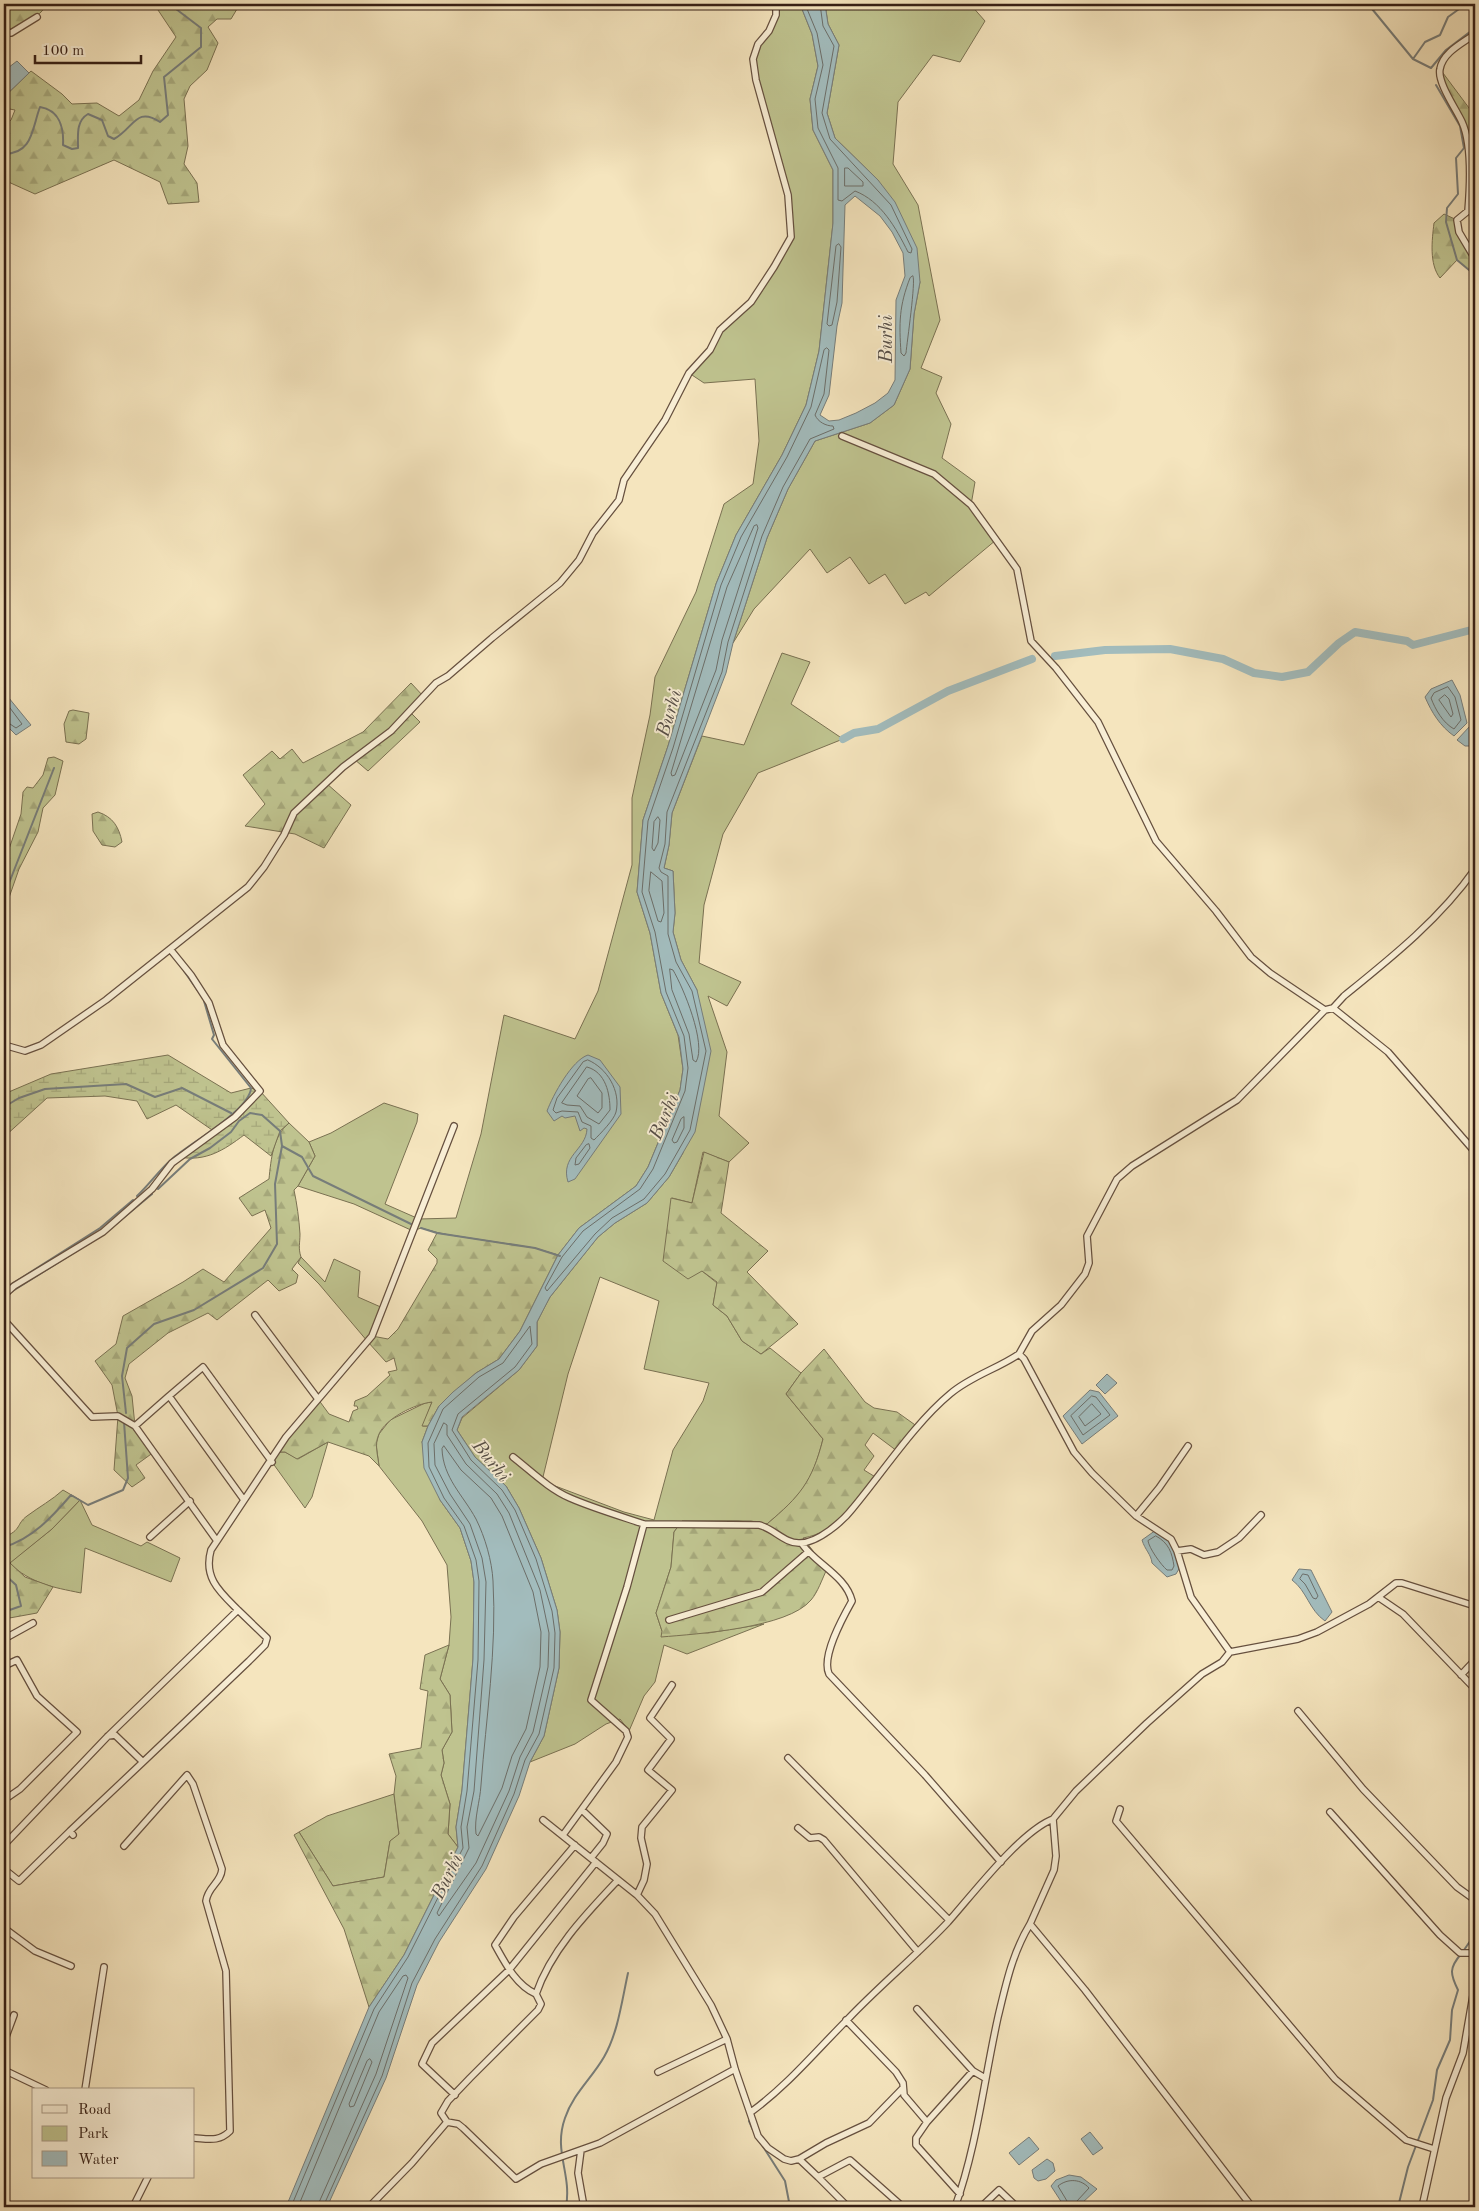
<svg xmlns="http://www.w3.org/2000/svg" width="1479" height="2211" font-family="'Old Standard TT',serif">
  <style>
    .green { fill: #bfc38f; stroke: #7a7152; fill-rule: evenodd }
    .forest { fill: url(#forest-firs); stroke: #7a7152 }
    .wetland { fill: url(#wetland-marsh); stroke: #7a7152 }
    .water { fill: #a2bcbd; stroke: #777d7a; fill-rule: evenodd }
    .lines { fill: none; stroke-linecap: round; stroke-linejoin: round }
    .shore { stroke: #6c6e69; stroke-width: 1 }
    .stream { stroke: #777d7a; stroke-width: 2 }
    .canal { stroke: #a2bcbd; stroke-width: 8 }
    .minor-casing { stroke: #66503f; stroke-width: 8 }
    .minor { stroke: #f8eed5; stroke-width: 5.5 }
    .labels { text-anchor: middle; stroke-width: 4; stroke-linejoin: round; paint-order: stroke }
    .water-label { font-size: 19px; font-style: italic; fill: #564e47; stroke: #f8eed5 }
  </style>
  <defs>
    <pattern id="forest-firs" width="22" height="20" patternUnits="userSpaceOnUse" patternTransform="scale(1.25)"><rect width="22" height="20" fill="#bfc38f"/><path d="M5 1l3.5 6h-7zM16 11l3.5 6h-7z" fill="#a5a77a"/></pattern>
    <pattern id="wetland-marsh" width="20" height="14" patternUnits="userSpaceOnUse" patternTransform="scale(1.25)"><rect width="20" height="14" fill="#bfc38f"/><path d="M1 5h8M5 5V1M11 12h8M15 12V8" fill="none" stroke="#a5a77a"/></pattern>
  </defs>
  <rect width="100%" height="100%" fill="#f5e5be"/>
  <filter id="stains"><feTurbulence type="fractalNoise" baseFrequency=".004" numOctaves="4"/><feColorMatrix values="0 0 0 0 .2 0 0 0 0 .09 0 0 0 0 .02 0 0 0 .5 -.17"/></filter>
  <radialGradient id="worn" r=".72"><stop offset=".6" stop-color="#630" stop-opacity="0"/><stop offset="1" stop-color="#630" stop-opacity=".3"/></radialGradient>
  <path class="green" d="M776,4H800L812,34L818,66L810,99L813,130L833,170V223L819,351L806,405L782,455L736,535L716,584L668,746L643,820L637,892L650,933L661,993L678,1035L683,1069L680,1090L648,1167L636,1186L579,1228L558,1255C513,1241 465,1242 421,1228L413,1231L354,1204L298,1186L315,1156L309,1142L331,1133L384,1103L418,1114L417,1122L385,1204L419,1219L456,1218L481,1134L504,1015L575,1039L598,991L632,865V798L650,715L655,677L696,592L724,504L753,484L759,441L755,379L704,383L689,373L710,350L720,330L751,302L791,237L788,195L753,59L758,44L776,15Z
    M825,4H970L985,21L960,62L933,55L898,102L893,164L918,205L940,320L921,368L942,377L936,393L951,424L942,458L975,482L971,505L996,540L929,596L926,592L905,604L885,574L869,584L850,557L827,573L810,549L754,609L733,643L767,538L788,489L815,441L870,423L894,405L910,369L914,314L920,282L878,180L835,138L827,113L839,45L828,24Z
    M782,653L810,662L791,704L843,739L758,773L723,834L704,905L699,963L741,982L727,1006L708,996L727,1052L719,1116L749,1143L729,1162L703,1152L692,1203L672,1198L702,1271L717,1283L713,1305L727,1316L742,1341L761,1354L770,1348L801,1373L786,1394L823,1439C812,1483 801,1495 767,1524L738,1521H682L674,1532L671,1567L656,1613L662,1631L708,1633L764,1624L687,1654L664,1645L655,1682L644,1696L629,1731L620,1719L606,1724L575,1744L530,1762L544,1736L559,1668L560,1632L557,1610L541,1558L519,1508L506,1486L475,1457L457,1430L462,1418L519,1370L537,1346V1322L543,1310L550,1297L598,1237L615,1223L647,1203L669,1177L683,1153L697,990L681,960L673,932L675,913L673,871L664,868L669,845L672,813L702,736L744,745ZM600,1277L659,1301L644,1369L709,1383L703,1401L673,1450L654,1520L624,1512L542,1481L568,1374Z
    M301,1257L325,1282L334,1259L360,1271L358,1297L383,1308L368,1342L319,1284L298,1263Z
    M432,1402L423,1426H428L422,1442L440,1500L460,1528L471,1561L474,1582L473,1659L462,1790L456,1827L458,1847L448,1834L450,1804L441,1775L444,1763L442,1750L452,1732L450,1695L440,1679L449,1645L451,1617L447,1565L422,1521L379,1466L376,1444L379,1434L390,1420L425,1403Z
    M328,1442L312,1497L305,1508L272,1462L277,1452H285L298,1459Z
    M80,1500L92,1525L141,1546L147,1542L180,1558L171,1582L85,1548L81,1593C52,1587 32,1584 9,1563L52,1529Z
    M394,1794L399,1835L390,1841L384,1877L333,1886L299,1832L327,1816Z"/>
  <path class="forest" d="M19,4H49C38,15 21,34 4,32C4,18 5,10 19,4Z
    M154,4H240L231,19H217L208,27L218,43L207,70L190,86L184,99L188,146L184,164L197,183L199,202L168,204L160,182L114,160L35,194L4,180V127L11,120L15,110L4,108V97L31,71L62,94L72,104L97,103L119,116L139,100L153,71L176,37Z
    M1440,69L1475,116V165C1465,150 1468,140 1463,124C1456,105 1440,89 1440,69Z
    M1444,214L1457,220L1459,232L1475,259V275L1457,260L1440,278C1429,264 1432,240 1434,223Z
    M411,683L424,697L410,712L420,722L368,771L354,759L326,783L351,805L324,848L295,834L245,826L265,804L243,775L272,751L280,759L292,749L303,763L363,732Z
    M73,710L89,713L86,739L79,744L66,742L64,724L69,711Z
    M54,757L63,761L55,795L43,808L38,832L19,869L4,912V878L9,849L21,814L23,792L27,787L33,788L43,775L48,758Z
    M98,812C113,817 119,827 122,842L115,847L102,845L93,831L92,814Z
    M289,1123L309,1142L315,1156L298,1186L294,1190C297,1204 299,1219 300,1234C300,1243 298,1248 301,1257L292,1269L298,1275L296,1283L279,1291L268,1280L217,1320L208,1313L168,1333L129,1364L125,1378L132,1396L135,1426L154,1452L136,1465L145,1478L132,1487L114,1470L118,1416L112,1385L95,1361L116,1344L123,1316L183,1282L203,1269L224,1282L271,1228L265,1210L252,1216L239,1198L269,1179C271,1159 273,1136 289,1123Z
    M704,1152L729,1162L721,1213L768,1251L747,1272L798,1324L761,1354L742,1341L727,1316L713,1305L717,1282L702,1271L688,1279L663,1261L671,1198L692,1203Z
    M437,1233L535,1248L558,1255L520,1331L499,1359L476,1373L439,1406L428,1426H422L432,1402C415,1404 386,1418 379,1434C374,1444 378,1456 379,1466L369,1456L328,1442L297,1459L285,1452H277L318,1399L329,1414L349,1422L353,1411L358,1409L357,1406H354L355,1401L367,1396L390,1375L388,1372L397,1370L394,1358L386,1362L368,1342L372,1336L388,1339L398,1329L437,1263V1259L428,1250Z
    M824,1349L865,1402L874,1408L897,1412L918,1427L897,1451L873,1433L865,1445L874,1456L864,1470L877,1478C856,1504 838,1532 803,1538L827,1569C822,1579 818,1592 811,1600C788,1628 697,1634 661,1637L662,1631L656,1613L671,1567L674,1532L682,1521H751L767,1524C800,1496 812,1482 823,1439L786,1394L801,1373Z
    M63,1490L80,1500L52,1529L10,1563L25,1577L53,1587L37,1613L4,1619V1606L8,1605L4,1597V1537C22,1530 16,1524 27,1516C39,1507 52,1500 63,1490Z
    M449,1645L440,1679L450,1695L452,1732L442,1750L444,1763L441,1775L450,1804L448,1834L458,1847L404,1955L369,2007L344,1929L294,1835L299,1832L333,1886L384,1877L390,1841L399,1834L394,1794L396,1776L389,1754L421,1748L428,1691L420,1689L425,1655Z"/>
  <path class="wetland" d="M168,1055L231,1093L251,1088L260,1091L289,1123L280,1131L271,1156L244,1135C224,1150 206,1162 179,1157L215,1132L176,1105L147,1119L137,1101L105,1096L47,1098L4,1137V1094L51,1074Z"/>
  <path class="water" d="M800,4H825L828,24L839,45L827,113L835,138L878,180L895,202L917,248L920,282L914,314L910,369L894,405L870,423L815,441L788,489L767,538L733,643L726,673L672,813L669,845L664,868L673,871L675,913L673,932L681,960L697,990L711,1051L695,1132L669,1177L647,1203L615,1223L598,1237L550,1297L537,1322V1346L519,1370L462,1417L457,1430L475,1457L506,1486L519,1508L541,1558L557,1610L560,1632L559,1668L544,1736L530,1762L519,1796L486,1869L439,1942L417,1985L386,2078L327,2207H286L369,2007L404,1955L458,1847L456,1827L462,1790L473,1659L474,1582L471,1561L460,1528L440,1500L424,1468L422,1442L428,1426L439,1406L453,1392L476,1373L499,1359L520,1331L558,1255L579,1228L636,1186L648,1167L680,1090L683,1069L679,1037L661,993L650,933L637,892L643,820L668,746L716,584L736,535L782,455L806,405L819,351L833,223V170L813,130L810,99L818,66L812,34ZM855,196L880,216L892,232L903,253L905,276L896,300L895,380L888,393L875,403L856,413L839,420L829,421L820,415L829,395L837,326L842,303L845,205Z
    M17,61L29,73L4,97V71Z
    M1452,680L1460,695L1467,723L1454,736C1440,726 1432,713 1425,697L1431,689Z
    M4,692L31,725L16,735L4,723Z
    M1470,726L1475,729V750L1473,746H1465L1457,740Z
    M588,1055L600,1060L620,1087L621,1114L575,1179L568,1182C560,1156 586,1150 587,1129L584,1128L580,1131L575,1116L565,1118L562,1116L554,1121L547,1111C553,1095 572,1060 588,1055Z
    M1107,1374L1117,1383L1105,1394L1096,1385Z
    M1090,1390L1099,1392L1118,1416L1082,1444L1063,1416Z
    M1156,1530C1172,1540 1176,1549 1180,1567L1176,1574L1167,1577L1152,1563C1151,1554 1145,1550 1142,1540Z
    M1299,1569L1311,1570L1332,1612L1325,1621C1309,1610 1307,1591 1292,1580Z
    M1090,2132L1103,2148L1093,2155L1081,2139Z
    M1029,2137L1039,2149L1019,2165L1009,2153Z
    M1047,2159L1053,2163L1055,2171L1046,2179L1038,2181L1034,2178L1032,2170Z
    M1069,2175L1081,2177L1097,2189L1081,2204L1083,2207H1062V2203L1051,2186L1056,2180Z"/>
  <g class="lines">
    <path class="shore" d="M805,4L817,33L823,65L815,99L818,128L838,168V200L842,201L855,191C881,201 896,228 908,252L911,253L912,249L891,205L830,139L822,113L834,46L823,26L820,4
      M845,168H848L863,182V186H845Z
      M839,244L841,247L837,302L832,325L829,326L827,324L836,246Z
      M913,276C916,281 907,342 906,353L904,356L901,353C899,323 899,306 910,278Z
      M827,348L829,350L824,394L815,415C818,422 826,426 833,426L834,429L810,439L783,487L762,536L728,642L722,672L667,812L665,844L659,868L661,872L668,876V934L676,962L692,991L706,1051L690,1130L665,1174L644,1199L612,1218L595,1234L547,1291L545,1288L562,1257L583,1231L640,1189L653,1169L685,1091L688,1068L684,1036L666,992L655,932L642,892L648,821L673,748L721,585L741,537L787,457L811,407L824,350Z
      M757,525L758,528L722,640L716,670L675,775L672,776L671,773L727,587L754,526Z
      M1448,687L1455,697L1461,720L1454,729C1443,723 1435,709 1431,698L1434,693Z
      M1445,695L1449,699L1453,714L1451,717L1439,700Z
      M4,700L22,724L16,728L4,720
      M658,817L660,820L658,843L654,851L652,848L654,822Z
      M651,872L662,881L664,913L661,922L658,921L649,891Z
      M670,969L673,970C683,987 707,1044 696,1062L693,1060L689,1034L672,990Z
      M588,1060C607,1068 621,1091 616,1112C614,1120 600,1134 594,1140L591,1138V1126L582,1122L578,1112L562,1111L556,1113L553,1110L557,1098L583,1062Z
      M587,1067C606,1072 610,1094 610,1110L599,1124L587,1117L580,1106L567,1105L562,1103Z
      M591,1078L602,1093V1108L598,1113L577,1096L588,1079Z
      M684,1117V1128L677,1142L674,1143L672,1140L681,1119Z
      M589,1144L590,1148L579,1164L575,1165L576,1158L586,1145Z
      M1092,1396L1096,1397L1110,1415L1083,1435L1071,1416Z
      M1092,1404L1101,1414L1085,1426L1079,1417Z
      M444,1423L447,1425V1435L466,1464L497,1494L509,1513L540,1590L549,1633L548,1667L533,1732L520,1757L509,1791L476,1863L439,1916L437,1913L469,1848L467,1827L474,1791L484,1660L486,1582L482,1558L470,1524L450,1494L435,1465L434,1444Z
      M444,1446L461,1470L491,1498L502,1516L533,1592L541,1632L540,1667L526,1729L512,1756L502,1788L478,1836L476,1834C474,1818 480,1802 481,1785C486,1718 497,1649 493,1581C492,1561 485,1537 476,1519C463,1495 443,1478 442,1449Z
      M1156,1536C1169,1543 1172,1553 1174,1566L1172,1570H1167C1161,1565 1149,1548 1148,1541Z
      M1303,1574L1308,1575L1318,1596L1316,1599L1313,1598L1305,1584L1300,1579Z
      M370,2059L372,2062L354,2106L350,2107L349,2104L367,2061Z
      M291,2207L374,2009L408,1957L463,1848L461,1827L467,1791L478,1660L479,1581L476,1560L464,1526L444,1498L429,1467L428,1443L443,1409L479,1377L503,1363L530,1326L532,1344L515,1367L458,1414L452,1430L471,1460L502,1490L515,1510L536,1559L552,1611L555,1633L554,1668L539,1734L525,1760L514,1794L482,1866L435,1939L412,1983L382,2076L323,2207
      M298,2207L379,2012L403,1976L406,1975L408,1978L376,2074L317,2207
      M1067,2207V2201L1058,2186C1068,2178 1081,2179 1089,2188L1077,2201V2207"/>
    <path class="stream" d="M1368,4L1413,59L1431,68L1446,50L1475,28
      M1413,59L1425,42L1440,35L1448,17L1466,4
      M1436,85L1460,126L1464,148L1456,158L1458,194L1447,208L1446,222L1457,260L1475,275
      M4,154C33,154 32,128 40,107C59,110 64,127 63,145L72,149L78,148C78,135 76,121 88,114L102,120L108,136L114,139C134,128 136,106 160,122L168,115L164,77L201,47V28L176,9L177,4
      M4,896L54,768
      M184,971L198,991
      M4,1107L19,1098L45,1089L126,1084L155,1097L182,1088L231,1113
      M158,1189L190,1159L210,1148L231,1132L239,1121L250,1113L262,1115L280,1131L282,1146
      M137,1196C150,1184 159,1170 172,1159C189,1144 250,1110 251,1088L212,1039L214,1035L204,1001
      M421,1228L437,1233L535,1248L560,1256
      M4,1289L100,1228L133,1200
      M11,1292L104,1234L152,1194
      M126,1413L122,1376L127,1348L154,1324L194,1310L263,1268L277,1244L275,1184L282,1146L302,1157L313,1176L411,1224
      M4,1547C32,1539 52,1517 71,1495L88,1505L123,1490L128,1478L124,1422
      M4,1574L16,1585L21,1606L4,1612
      M1475,1883V1896
      M1464,1950L1475,1934
      M749,2121L753,2130
      M762,2145L785,2181L790,2207
      M460,2207L468,2204L472,2207
      M566,2207C572,2173 553,2152 565,2118C573,2094 592,2078 604,2057C618,2033 622,2000 628,1973
      M1398,2207L1408,2167L1433,2100L1437,2070L1450,2040L1452,2010L1458,1990C1450,1974 1449,1968 1461,1954"/>
    <path class="canal" d="M1055,656L1105,650L1170,649L1223,659L1254,673L1282,677L1308,672L1339,643L1355,632L1407,641L1413,645L1475,629
      M843,739L854,733L878,729L948,691L1032,659"/>
    <g class="minor-casing">
      <path id="minor" d="M4,32L11,33L37,17
        M1475,34C1463,43 1443,52 1440,69C1437,82 1456,109 1462,122C1472,144 1470,187 1468,211L1457,220L1459,232L1475,259
        M842,436L934,474L971,505L1017,569L1031,641L1056,668L1098,722L1156,841L1216,911L1251,957L1270,973L1325,1010L1333,1008L1344,996C1391,958 1440,919 1475,869
        M1333,1008L1388,1052L1475,1152
        M4,1045L25,1051L41,1045L106,1000L248,887L264,867L284,835L294,813L343,767L391,731L436,683L448,676L492,638L560,583L579,560L593,533L619,500L624,480L665,420L689,373L710,350L720,330L751,302L774,267L791,237L788,195L756,80L753,59L758,44L769,31L776,15V4
        M4,1295L14,1286L103,1232L152,1189L172,1163L235,1117L260,1091L223,1045L209,1003L191,975L170,949
        M255,1315L318,1399
        M4,1320L92,1417L118,1416L135,1426L217,1541
        M1019,1354L1032,1331L1061,1305L1085,1274L1089,1263L1087,1236L1117,1179L1132,1166L1237,1100L1325,1010
        M169,1396L203,1367L272,1462
        M135,1426L169,1396L244,1500
        M513,1457C531,1471 549,1489 570,1498C593,1508 620,1516 644,1524L759,1525C773,1528 785,1544 800,1543C818,1543 843,1521 853,1508C883,1472 915,1423 950,1394C971,1376 997,1369 1019,1354L1024,1359L1074,1452L1092,1473L1136,1516L1171,1539L1177,1551L1191,1597L1230,1652L1222,1662L1202,1674L1147,1723L1076,1791L1053,1819L1056,1856L1054,1870L1030,1924L1085,1990L1252,2207
        M1136,1516L1159,1488L1188,1446
        M150,1537L190,1501
        M802,1544C816,1564 846,1576 852,1601C843,1617 821,1656 829,1674L925,1775L1001,1862
        M1177,1551L1191,1549L1204,1555L1218,1552L1239,1538L1261,1515
        M1378,1597L1403,1614L1475,1689
        M669,1620L762,1592L808,1552
        M4,1639L33,1623
        M1230,1652L1298,1639L1317,1632L1369,1604L1396,1583H1402L1475,1606
        M4,1666L17,1660L37,1696L77,1732L20,1789L4,1800
        M1461,1675L1475,1660
        M1298,1711L1363,1789L1457,1887L1475,1900
        M108,1736L115,1735L143,1762L249,1661L265,1645L267,1638L238,1610
        M788,1758L949,1920
        M1120,1809L1116,1821L1335,2079L1406,2140L1434,2149
        M582,1810L607,1834L603,1843L591,1858
        M1330,1812L1440,1935L1460,1953H1475
        M543,1820L637,1895L655,1914L711,2005L727,2039L735,2069L758,2136L768,2148L784,2159L791,2161L799,2159L818,2177
        M798,1828L810,1838L819,1837L824,1840L918,1952
        M70,1831L143,1762
        M563,1835L616,1762L628,1737L626,1731L591,1700L627,1587L644,1524
        M4,1845L108,1736L238,1610C220,1592 203,1578 211,1550L286,1437L372,1336L454,1126
        M124,1846L187,1775L193,1784L222,1869C221,1883 208,1886 206,1901L226,1971L230,2131C219,2142 209,2139 194,2138
        M4,1869L19,1881L70,1831L73,1835
        M637,1895L644,1880L647,1864L641,1838L642,1827L672,1790L648,1770L671,1739L650,1718L672,1685
        M4,1928L35,1951L71,1966
        M536,1994C516,1985 505,1963 495,1945L514,1917L575,1845
        M917,2009L973,2071L985,2078
        M846,2020L896,2072L903,2083L904,2095L927,2122L916,2138V2145L960,2194
        M4,2042L14,2015
        M4,2070L46,2090
        M658,2072L727,2039
        M85,2090L104,1967
        M455,2095L422,2064L432,2043L509,1970L596,1862
        M751,2112C788,2085 815,2052 847,2020C879,1986 916,1956 948,1922C973,1894 1020,1832 1053,1819
        M447,2122L458,2124L463,2128L516,2179L541,2164L600,2143L735,2069
        M927,2122L973,2071
        M581,2150L578,2173L584,2207
        M799,2159L826,2143L869,2123L902,2089
        M133,2207L148,2177
        M369,2207L412,2163L447,2122L441,2113L448,2101L470,2078L538,2010L541,2004L536,1994C551,1950 586,1914 618,1880
        M848,2207L818,2177L850,2160L903,2207
        M955,2207C977,2146 984,2080 998,2017C1006,1984 1012,1954 1030,1924
        M981,2207L999,2190L1017,2207
        M1422,2207L1446,2098L1463,2053L1475,1984"/>
    </g>
    <use href="#minor" class="minor"/>
  </g>
  <g class="labels">
    <g class="water-label">
      <text transform="translate(885 339) rotate(-90)" y="7">Burhi</text>
      <text transform="translate(668 713) rotate(-74)" y="7">Burhi</text>
      <text transform="translate(663 1116) rotate(-67)" y="7">Burhi</text>
      <text transform="translate(492 1460) rotate(51)" y="7">Burhi</text>
      <text transform="translate(446 1876) rotate(-64)" y="7">Burhi</text>
    </g>
  </g>
  <rect width="1479" height="2211" fill="none" stroke="#f5e5be" stroke-width="20"/>
  <rect x="5" y="5" width="1469" height="2201" fill="none" stroke="#361f15" stroke-width="2.5"/>
  <rect x="10" y="10" width="1459" height="2191" fill="none" stroke="#361f15"/>
  <rect x="32" y="2088" width="162" height="90" fill="#f8eed5" stroke="#aa9b88"/>
  <rect x="42" y="2105" width="25" height="8" fill="#f8eed5" stroke="#aa9b88"/>
  <text x="78" y="2114" font-size="15" fill="#361f15">Road</text>
  <rect x="42" y="2126" width="25" height="15" fill="#bfc38f" stroke="#aa9b88"/>
  <text x="78" y="2138" font-size="15" fill="#361f15">Park</text>
  <rect x="42" y="2151" width="25" height="15" fill="#a2bcbd" stroke="#aa9b88"/>
  <text x="78" y="2164" font-size="15" fill="#361f15">Water</text>
  <path d="M35 55v8h106v-8" fill="none" stroke="#361f15" stroke-width="2.5"/>
  <text x="42" y="55" font-size="15" fill="#361f15" stroke="#f8eed5" stroke-width="4" paint-order="stroke">100 m</text>
  <rect width="100%" height="100%" filter="url(#stains)"/>
  <rect width="100%" height="100%" fill="url(#worn)"/>
</svg>
